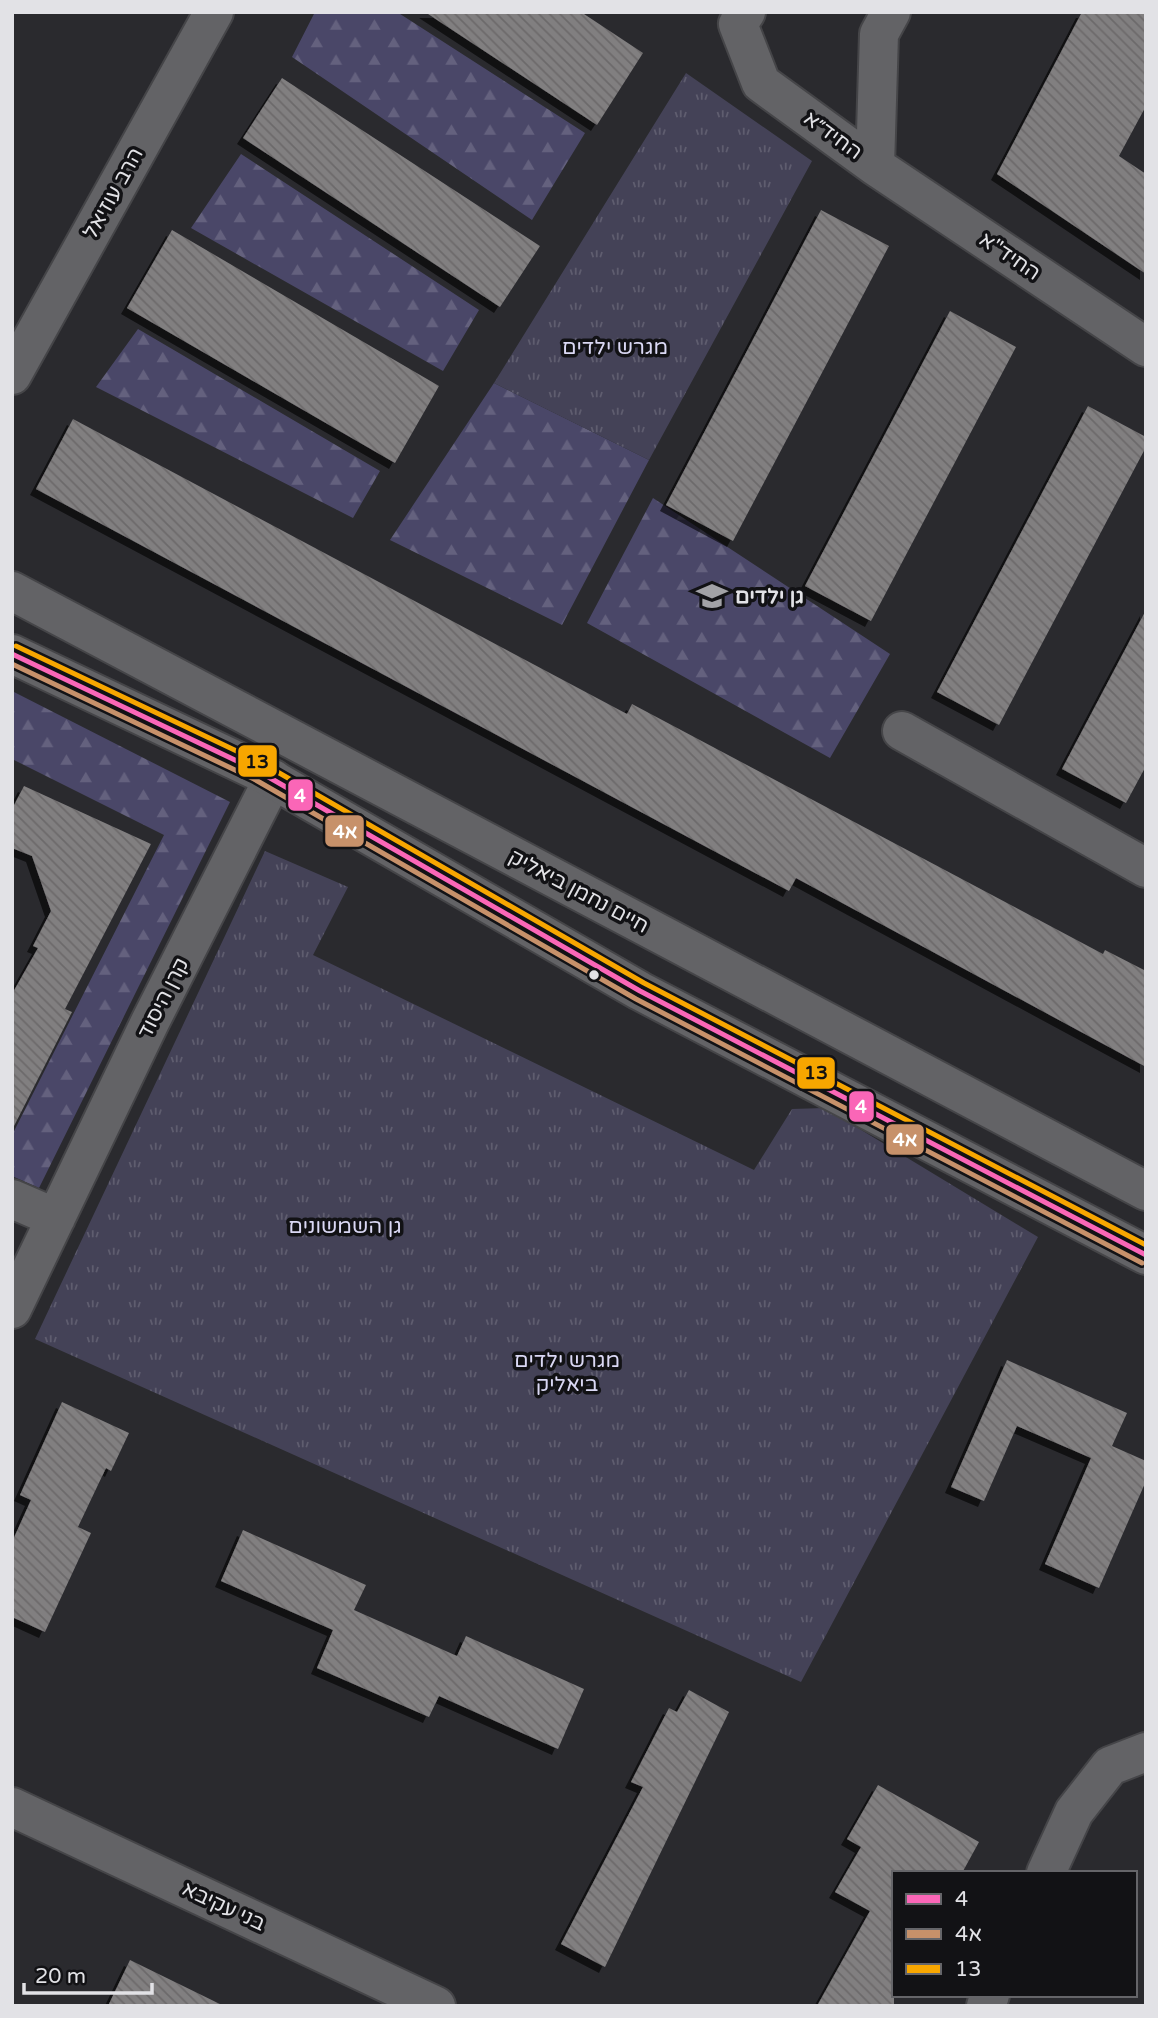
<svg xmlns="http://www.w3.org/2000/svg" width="1158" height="2018" font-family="'Varela Round',Heebo,sans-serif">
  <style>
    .forest { fill: url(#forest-firs) }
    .park { fill: url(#park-tufts) }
    .building { fill: url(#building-back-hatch); filter: url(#shadow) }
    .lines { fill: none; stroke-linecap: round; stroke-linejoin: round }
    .street-casing { stroke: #454548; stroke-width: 42 }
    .secondary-casing { stroke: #454548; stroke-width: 42 }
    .street { stroke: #636366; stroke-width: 38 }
    .secondary { stroke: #636366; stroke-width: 38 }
    .bus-1-casing { stroke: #121215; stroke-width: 10 }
    .bus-2-casing { stroke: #121215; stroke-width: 10 }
    .bus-3-casing { stroke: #121215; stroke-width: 10 }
    .bus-1 { stroke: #fa66b7; stroke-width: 5 }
    .bus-2 { stroke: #c7916a; stroke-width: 5 }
    .bus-3 { stroke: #f7a600; stroke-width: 5 }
    .bus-dot { fill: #e2e2e6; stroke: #121215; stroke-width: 2.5 }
    .labels { text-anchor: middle; stroke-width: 7; stroke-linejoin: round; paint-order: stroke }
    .street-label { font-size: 21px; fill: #e2e2e6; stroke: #121215 }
    .park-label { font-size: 21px; fill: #dad8f4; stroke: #121215 }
    .poi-label { font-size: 21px; font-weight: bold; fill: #e2e2e6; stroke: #121215; text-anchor: start }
    .line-badge { stroke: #121215; stroke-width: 2.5 }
    .badge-label { font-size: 19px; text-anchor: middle; font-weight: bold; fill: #fff }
    .pale-badge-label { font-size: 19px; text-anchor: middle; font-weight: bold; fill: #111 }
  </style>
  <defs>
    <pattern id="forest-firs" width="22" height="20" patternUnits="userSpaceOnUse" patternTransform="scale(1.75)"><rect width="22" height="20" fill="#4a4768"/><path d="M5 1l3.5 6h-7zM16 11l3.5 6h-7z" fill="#64617e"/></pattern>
    <pattern id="park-tufts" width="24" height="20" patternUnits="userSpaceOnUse" patternTransform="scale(1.75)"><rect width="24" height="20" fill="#444257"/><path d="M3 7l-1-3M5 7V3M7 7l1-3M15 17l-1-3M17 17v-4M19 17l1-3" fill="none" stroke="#5f5d6f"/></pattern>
    <pattern id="building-back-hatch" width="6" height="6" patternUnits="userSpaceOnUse" patternTransform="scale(1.75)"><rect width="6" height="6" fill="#817f80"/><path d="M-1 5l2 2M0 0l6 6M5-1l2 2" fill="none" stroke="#6c6a6b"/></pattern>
    <filter id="shadow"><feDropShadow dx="-6" dy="6" stdDeviation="0" flood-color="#0009"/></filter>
  </defs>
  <rect width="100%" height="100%" fill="#2a2a2e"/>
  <path class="forest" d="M315,12H397L585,133L532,220L292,57Z
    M241,154L479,310L443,371L191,228Z
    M138,329L380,471L353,518L96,387Z
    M494,383L649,460L562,625L390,540Z
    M653,498L890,654L830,758L587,623Z
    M12,691L230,802L39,1188L12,1176V1135L164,835L12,759Z"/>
  <path class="park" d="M686,73L812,161L649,460L494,383Z
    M265,851L348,887L313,955L754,1170L792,1109L825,1108L1038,1237L801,1682L35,1339Z"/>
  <path class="building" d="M425,12H581L643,53L597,125Z
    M1082,12H1146V106L1119,156L1146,174V274L997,174Z
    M282,78L540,246L500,307L243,138Z
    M821,210L889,246L733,541L666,505Z
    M172,230L439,386L395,463L127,308Z
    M950,311L1016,347L871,621L805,586Z
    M1088,406L1146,437V447L999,725L937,692Z
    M73,419L627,714L632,704L1103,954L1105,950L1146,971V1067L796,878L789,891L36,489Z
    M1146,610V766L1126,803L1062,769Z
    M24,786L151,844L65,1009L72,1012L12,1130V994L38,948L33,946L51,911L32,856L12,848V809Z
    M1007,1360L1127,1413L1112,1446L1146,1461V1481L1099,1588L1045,1564L1091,1458L1017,1426L984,1501L951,1487Z
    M62,1402L129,1433L111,1471L106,1468L78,1527L91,1533L45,1632L12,1617V1542L31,1500L20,1495Z
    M243,1530L366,1585L354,1610L457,1656L466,1636L584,1689L558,1749L439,1696L429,1717L317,1668L333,1630L221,1581Z
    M689,1690L729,1712L605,1967L561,1944L643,1787L631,1782L669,1708L677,1712Z
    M878,1785L979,1842L962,1873H894V2006H817L870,1911L835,1892L861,1847L847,1839Z
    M130,1960L224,2006H108Z"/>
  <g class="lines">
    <g class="street-casing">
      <path id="street" d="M746,12L738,24L761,83L875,166L1146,347
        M875,166L879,34L891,12
        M12,375L214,12
        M902,731L1146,868
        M12,1199L56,1218
        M12,1309L150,1022L273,779
        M12,1807L436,2006
        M1046,1873L1074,1812L1110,1766L1146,1752
        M986,2006L990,1995"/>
    </g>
    <g class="secondary-casing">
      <path id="secondary" d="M12,591L1146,1191
        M12,654L258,771L640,991L1146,1255"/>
    </g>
    <use href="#street" class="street"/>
    <use href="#secondary" class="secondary"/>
    <g class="bus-1-casing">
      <path id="bus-1" d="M12,654L258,771L640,991L1146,1255"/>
    </g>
    <g class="bus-2-casing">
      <path id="bus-2" d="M12,664L254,779L636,999L1142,1263"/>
    </g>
    <g class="bus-3-casing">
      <path id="bus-3" d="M16,646L262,763L644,983L1146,1245"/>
    </g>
    <use href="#bus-1" class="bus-1"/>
    <use href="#bus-2" class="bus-2"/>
    <use href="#bus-3" class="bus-3"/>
  </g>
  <defs>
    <g id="school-bare" transform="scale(2.415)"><path d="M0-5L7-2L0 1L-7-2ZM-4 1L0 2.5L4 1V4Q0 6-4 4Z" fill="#a2a2a6" stroke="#121215" stroke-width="2.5" paint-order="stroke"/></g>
  </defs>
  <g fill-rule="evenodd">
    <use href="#school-bare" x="712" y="596"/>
  </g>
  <circle class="bus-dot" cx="594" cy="975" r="6"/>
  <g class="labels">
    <g class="street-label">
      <text transform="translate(833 135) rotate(36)" y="7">החיד״א</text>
      <text transform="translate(113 193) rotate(-61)" y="7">הרב עוזיאל</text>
      <text transform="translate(1010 256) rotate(34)" y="7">החיד"א</text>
      <text transform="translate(579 891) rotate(28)" y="7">חיים נחמן ביאליק</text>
      <text transform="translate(163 998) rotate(-63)" y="7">קרן היסוד</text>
      <text transform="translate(224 1906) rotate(25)" y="7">בני עקיבא</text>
    </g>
    <g class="park-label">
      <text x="615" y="354">מגרש ילדים</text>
      <text x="345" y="1233">גן השמשונים</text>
      <text x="567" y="1367">מגרש ילדים<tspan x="567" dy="24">ביאליק</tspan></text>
    </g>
    <g class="poi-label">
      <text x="735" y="603">גן ילדים</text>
    </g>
  </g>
  <g class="line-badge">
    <rect x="237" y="744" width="41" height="34" rx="7" fill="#f7a600"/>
    <rect x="287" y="778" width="27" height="34" rx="7" fill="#fa66b7"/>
    <rect x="324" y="814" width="41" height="34" rx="7" fill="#c7916a"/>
    <rect x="796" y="1056" width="40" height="34" rx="7" fill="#f7a600"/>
    <rect x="848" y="1090" width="27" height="33" rx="7" fill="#fa66b7"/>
    <rect x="885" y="1123" width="40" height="33" rx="7" fill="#c7916a"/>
  </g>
  <g class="badge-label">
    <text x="300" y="802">4</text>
    <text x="345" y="838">4א</text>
    <text x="861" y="1113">4</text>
    <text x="905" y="1146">4א</text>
  </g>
  <g class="pale-badge-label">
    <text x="257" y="768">13</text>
    <text x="816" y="1079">13</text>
  </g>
  <rect width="1158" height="2018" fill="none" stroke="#e2e2e6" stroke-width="28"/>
  <rect x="892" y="1871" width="245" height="126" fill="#121215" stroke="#656569" stroke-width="2"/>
  <rect x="906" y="1894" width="35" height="10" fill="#fa66b7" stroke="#656569" stroke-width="2"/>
  <text x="955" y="1906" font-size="21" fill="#e2e2e6">4</text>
  <rect x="906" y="1929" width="35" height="10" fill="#c7916a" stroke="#656569" stroke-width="2"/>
  <text x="955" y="1941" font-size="21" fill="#e2e2e6">4א</text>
  <rect x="906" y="1964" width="35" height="10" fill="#f7a600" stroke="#656569" stroke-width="2"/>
  <text x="955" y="1976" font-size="21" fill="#e2e2e6">13</text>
  <path d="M24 1983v10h128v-10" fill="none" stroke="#e2e2e6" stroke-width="3.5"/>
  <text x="35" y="1983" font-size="21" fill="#e2e2e6" stroke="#121215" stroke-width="5" paint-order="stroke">20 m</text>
</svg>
